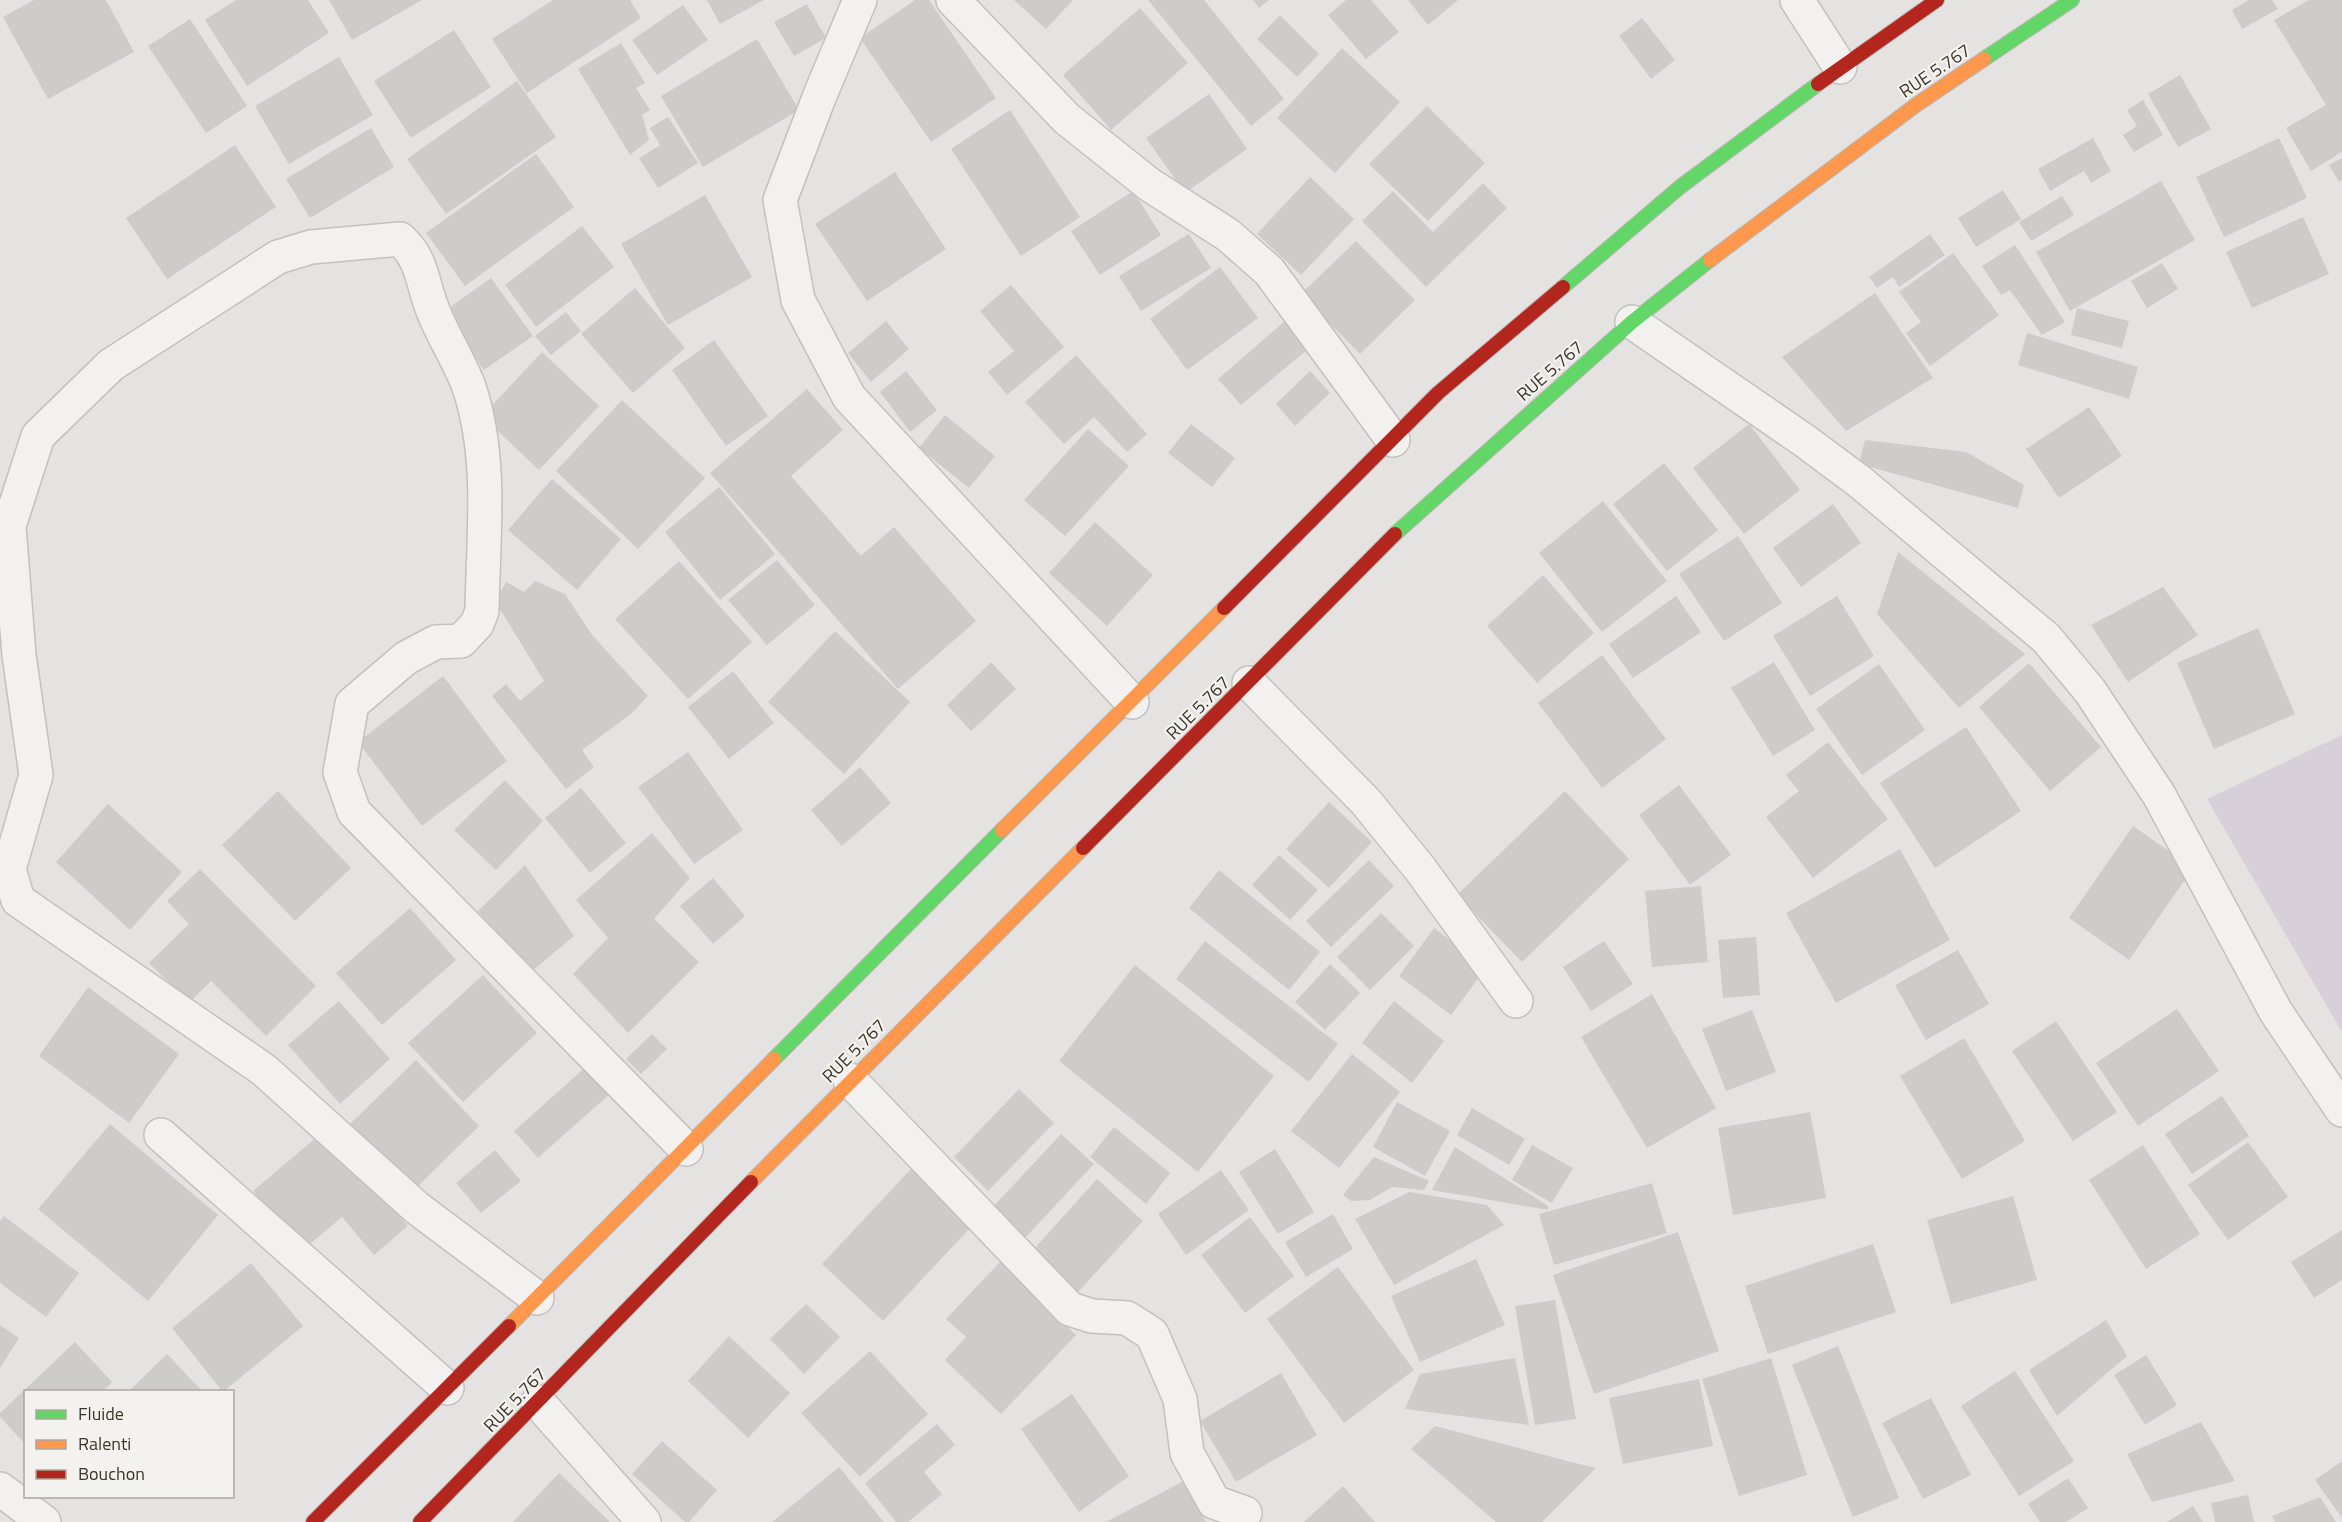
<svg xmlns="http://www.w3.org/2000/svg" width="2342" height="1522" font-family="'Titillium Web',sans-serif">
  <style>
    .green { fill: #d7d0d8 }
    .building { fill: #cdccc9 }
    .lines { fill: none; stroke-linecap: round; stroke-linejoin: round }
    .street-casing { stroke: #c3c1bf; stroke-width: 36 }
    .fast-casing { stroke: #bab7b3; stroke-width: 16 }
    .slow-casing { stroke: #bab7b3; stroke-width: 16 }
    .jam-casing { stroke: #bab7b3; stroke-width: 16 }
    .street { stroke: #f2f1ef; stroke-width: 33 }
    .fast { stroke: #63d668; stroke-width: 14 }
    .slow { stroke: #ff974d; stroke-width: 14 }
    .jam { stroke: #b3261e; stroke-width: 14 }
    .labels { text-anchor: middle; stroke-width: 4.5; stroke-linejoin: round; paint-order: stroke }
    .street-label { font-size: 18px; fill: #3c362a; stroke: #f4f2ee }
  </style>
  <rect width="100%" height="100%" fill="#e5e3e1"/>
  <path class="green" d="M2342,735V1032L2207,799Z"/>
  <path class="building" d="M34,0H106L134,52L48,99L3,17Z
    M236,0H308L329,33L247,86L205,20Z
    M329,0H422L352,40Z
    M553,0H630L641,18L527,93L492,39Z
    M707,0H764L720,24Z
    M915,0H929L996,98L931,142L860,38Z
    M1014,0H1073L1046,29Z
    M1148,0H1204L1284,99L1251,126Z
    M1253,0H1269L1259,8Z
    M1346,0H1371L1399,32L1366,59L1328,15Z
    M1408,0H1458L1428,25Z
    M2249,0H2272L2278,9L2242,29L2232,10Z
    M2309,0H2342V152L2311,171L2286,128L2326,105L2274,20Z
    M807,4L826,38L794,56L774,22Z
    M683,5L708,40L657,75L632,40Z
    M1140,8L1188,63L1111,130L1063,75Z
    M1280,15L1319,54L1297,77L1257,39Z
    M1642,18L1675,60L1651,79L1619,36Z
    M190,19L247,106L206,133L148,46Z
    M454,30L491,87L411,138L374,81Z
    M757,39L799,110L703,167L661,96Z
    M621,43L645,83L636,88L650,110L642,115L649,140L630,155L578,69Z
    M1342,48L1400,102L1335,173L1277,118Z
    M339,57L373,115L289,164L255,106Z
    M2180,75L2211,129L2178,147L2148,94Z
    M517,81L556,137L446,214L407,159Z
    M1209,94L1247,149L1185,193L1146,138Z
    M2143,100L2163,135L2134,152L2123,135L2137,126L2127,110Z
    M1427,106L1485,163L1428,221L1369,164Z
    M1010,110L1080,217L1021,256L951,149Z
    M668,117L698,163L658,188L639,158L660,145L650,128Z
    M371,128L394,167L310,218L286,179Z
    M2093,138L2111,171L2091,183L2084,171L2050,191L2038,169Z
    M2279,138L2307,198L2224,237L2196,177Z
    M235,145L276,207L167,279L126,218Z
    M536,154L574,207L465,286L426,233Z
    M2342,158V180L2339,182L2329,165Z
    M895,172L946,249L867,301L815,224Z
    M1310,177L1354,219L1301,275L1257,234Z
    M2161,181L2195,240L2070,311L2036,252Z
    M1483,183L1507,208L1426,287L1362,221L1393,191L1433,232Z
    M2003,190L2021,219L1976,247L1958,218Z
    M1133,191L1161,235L1100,275L1071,231Z
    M705,195L752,277L668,325L621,244Z
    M2062,196L2074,215L2031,241L2019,222Z
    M2303,217L2329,274L2252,308L2226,252Z
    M582,226L614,267L536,327L505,285Z
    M1189,234L1211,268L1141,311L1119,276Z
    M1930,234L1945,255L1899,287L1893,277L1877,288L1869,277Z
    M1356,241L1415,300L1360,354L1301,294Z
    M2015,245L2065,322L2042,335L2010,290L2001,295L1982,266Z
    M1953,253L1999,315L1930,366L1906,333L1921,322L1899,292Z
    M2162,263L2178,289L2147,308L2131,281Z
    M1220,267L1258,318L1187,370L1150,319Z
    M491,278L533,336L484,370L443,312Z
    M1011,285L1064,347L1007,395L988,372L1014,351L980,311Z
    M635,288L685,348L633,393L581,334Z
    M1875,293L1933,378L1846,431L1782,357Z
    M2077,308L2129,321L2122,348L2071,335Z
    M566,312L581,331L551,355L535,336Z
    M886,321L909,349L871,382L848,353Z
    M1285,321L1308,349L1241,405L1218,379Z
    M2027,333L2138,367L2129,399L2018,365Z
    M714,340L768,416L726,446L672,370Z
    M542,352L599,406L539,470L482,416Z
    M1076,355L1147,434L1127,452L1094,417L1064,444L1025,402Z
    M906,371L937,410L910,432L880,392Z
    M1310,371L1330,393L1295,426L1276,404Z
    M807,389L843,430L791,476L861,556L894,527L976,621L898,689L710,473Z
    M622,400L705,478L638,549L556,471Z
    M2089,407L2122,456L2059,498L2026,449Z
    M945,415L995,456L969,488L919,448Z
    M1191,424L1235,458L1212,487L1168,453Z
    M1749,424L1800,490L1744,534L1693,468Z
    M1088,429L1129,466L1065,536L1024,500Z
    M1865,440L1966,452L2024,485L2018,508L1859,464Z
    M1664,463L1718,530L1667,571L1613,504Z
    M552,479L621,539L577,590L508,530Z
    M719,487L775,554L720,600L665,532Z
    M1603,501L1667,581L1602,632L1539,553Z
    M1833,504L1861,543L1801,587L1773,548Z
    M1095,522L1153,575L1107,626L1049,573Z
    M1738,536L1782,603L1724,641L1679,574Z
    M1898,552L2025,654L1959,708L1877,614Z
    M777,560L815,605L767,645L728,600Z
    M679,561L752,642L688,699L615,619Z
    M1543,575L1594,633L1537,683L1487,626Z
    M535,581L565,594L592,635L648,696L631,714L582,750L594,767L566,789L492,696L506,684L520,701L544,681L495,601L506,582L524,592Z
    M2163,587L2198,635L2128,682L2091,625Z
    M1676,596L1701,632L1633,678L1609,644Z
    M1837,596L1874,656L1810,696L1773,636Z
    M2258,628L2295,714L2214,749L2177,663Z
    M835,631L910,702L844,774L768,702Z
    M1602,655L1666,739L1602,788L1538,703Z
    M991,662L1016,689L971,731L947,705Z
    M1774,662L1815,730L1773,756L1731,688Z
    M2029,663L2101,747L2050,791L1979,707Z
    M1879,664L1925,730L1862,775L1816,709Z
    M733,671L774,723L729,759L688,707Z
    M443,676L507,761L422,826L358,742Z
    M1966,727L2021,811L1935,868L1880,783Z
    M1828,742L1888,819L1813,878L1766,817L1799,791L1786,775Z
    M688,752L743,830L694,864L638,787Z
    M860,767L891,803L842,846L811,810Z
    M505,780L543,821L496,870L454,830Z
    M1679,785L1731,855L1690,885L1639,815Z
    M581,788L626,843L590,873L545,818Z
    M278,791L351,868L295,921L222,845Z
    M1565,791L1629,859L1522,962L1457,895Z
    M1329,802L1372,842L1329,888L1286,849Z
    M108,804L182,872L130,930L56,862Z
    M2133,826L2193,868L2129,960L2069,918Z
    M652,833L690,878L654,919L699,962L628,1033L573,974L608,938L576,900Z
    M1900,849L1950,940L1836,1003L1786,913Z
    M1279,855L1318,890L1290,920L1252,885Z
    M1369,860L1394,886L1331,947L1306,921Z
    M525,865L574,936L530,973L478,911Z
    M200,869L316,986L266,1036L211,981L189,1003L149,963L189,924L167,901Z
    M1219,870L1320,952L1289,990L1189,908Z
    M713,878L745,916L713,944L680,906Z
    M1701,886L1708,962L1652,967L1645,891Z
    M410,908L456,960L382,1025L336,973Z
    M1381,913L1414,946L1370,990L1337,957Z
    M1434,928L1486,968L1451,1015L1399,976Z
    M1756,937L1760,995L1723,998L1718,940Z
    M1205,941L1338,1044L1309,1082L1176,979Z
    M1604,941L1633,984L1591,1011L1563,967Z
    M1958,950L1989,1004L1926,1040L1895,985Z
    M1330,964L1360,993L1325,1030L1295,1002Z
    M1135,965L1274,1076L1198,1172L1059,1061Z
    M483,975L537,1033L463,1102L408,1043Z
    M88,987L179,1054L129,1123L39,1056Z
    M1652,994L1716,1108L1647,1148L1581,1037Z
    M339,1001L390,1059L340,1104L288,1045Z
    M1394,1001L1444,1041L1412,1083L1362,1043Z
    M2177,1009L2219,1071L2138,1126L2096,1063Z
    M1752,1010L1776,1072L1726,1091L1702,1029Z
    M2056,1021L2117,1112L2073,1141L2012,1051Z
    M652,1034L667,1049L641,1074L626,1059Z
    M1964,1038L2025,1141L1962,1179L1900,1076Z
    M1352,1054L1400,1092L1339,1168L1291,1131Z
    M416,1060L479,1126L414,1190L350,1124Z
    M588,1065L612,1092L538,1158L514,1131Z
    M1019,1089L1054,1123L988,1191L954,1157Z
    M2222,1096L2249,1136L2192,1174L2165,1134Z
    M1397,1102L1450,1131L1425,1176L1373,1147Z
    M1472,1108L1525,1139L1509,1165L1457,1135Z
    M1810,1112L1826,1198L1733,1215L1718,1128Z
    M110,1124L218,1215L148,1301L38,1209Z
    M1114,1127L1170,1173L1146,1204L1090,1157Z
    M325,1130L408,1226L374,1255L342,1217L304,1249L253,1191Z
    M1061,1134L1094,1164L1024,1239L992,1208Z
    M2248,1142L2288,1197L2228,1240L2188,1185Z
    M1532,1145L1573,1168L1552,1203L1512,1180Z
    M2143,1145L2200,1234L2146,1269L2089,1180Z
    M1455,1147L1548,1206V1210L1432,1190Z
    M1275,1149L1314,1212L1278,1234L1239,1172Z
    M495,1150L521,1181L481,1213L456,1183Z
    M1374,1157L1429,1181L1424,1190L1392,1187L1370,1200L1351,1201L1343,1195Z
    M911,1169L972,1226L883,1321L822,1264Z
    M1221,1170L1249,1210L1186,1255L1158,1214Z
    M1097,1179L1143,1221L1078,1292L1033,1250Z
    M1652,1183L1667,1233L1554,1265L1539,1214Z
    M1409,1192L1487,1205L1504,1225L1394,1285L1355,1219Z
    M2013,1196L2037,1280L1951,1304L1927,1220Z
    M1333,1214L1353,1249L1306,1277L1285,1242Z
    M4,1216L79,1273L46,1317L0,1283V1221Z
    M1250,1217L1294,1276L1245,1313L1201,1255Z
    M2342,1230V1280L2314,1298L2291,1262Z
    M1678,1232L1719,1351L1594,1394L1553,1275Z
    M1873,1244L1896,1312L1768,1354L1745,1286Z
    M1476,1259L1505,1325L1420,1362L1391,1296Z
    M1000,1262L1076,1335L1001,1414L945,1360L966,1337L946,1319Z
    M251,1263L303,1326L223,1392L172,1328Z
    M1338,1267L1414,1370L1344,1423L1267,1319Z
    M1555,1300L1576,1419L1535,1425L1515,1306Z
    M806,1304L840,1337L804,1374L770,1339Z
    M2106,1320L2127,1356L2057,1416L2029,1370Z
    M0,1325L19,1338L0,1368Z
    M729,1336L790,1393L748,1438L688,1381Z
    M75,1342L112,1382L102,1392H26V1445L0,1417V1413Z
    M1838,1346L1899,1498L1853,1517L1792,1365Z
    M870,1351L928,1414L860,1477L801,1413Z
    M167,1354L203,1392H128Z
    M2146,1355L2177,1405L2145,1425L2114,1375Z
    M1515,1358L1529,1425L1405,1409L1420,1374Z
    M1771,1358L1807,1475L1739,1496L1702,1379Z
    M2015,1371L2074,1461L2019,1496L1961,1406Z
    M1281,1373L1317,1435L1236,1482L1200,1421Z
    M1699,1379L1713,1446L1623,1464L1609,1398Z
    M1072,1394L1129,1476L1079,1512L1021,1429Z
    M1931,1398L1971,1475L1923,1499L1882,1423Z
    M2201,1422L2235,1481L2152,1502L2127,1454Z
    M937,1424L955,1445L924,1472L942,1494L908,1522H896L865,1483Z
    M1435,1426L1571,1462L1596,1468L1542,1522H1496L1411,1449Z
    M662,1441L717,1490L689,1522H685L632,1474Z
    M2342,1461V1518L2315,1480Z
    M839,1467L884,1522H772Z
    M559,1473L610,1522H513Z
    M2068,1478L2088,1508L2066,1522H2040L2028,1504Z
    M1184,1481L1206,1522H1106Z
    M1343,1486L1375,1522H1304Z
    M2248,1495L2254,1522H2215L2211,1503Z
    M2320,1497L2336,1522H2275L2272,1516Z
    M2193,1506L2203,1522H2167Z"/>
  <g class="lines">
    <g class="street-casing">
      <path id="street" d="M860,0L820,95L780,200L798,300L849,397L1132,702
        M953,0L1067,119L1150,185L1228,235L1269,271L1393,440
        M1797,0L1840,67
        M1632,322L1805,441L1860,482L2046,638L2090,691L2159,795L2276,1012L2342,1110
        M1249,683L1366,802L1421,870L1516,1001
        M850,1080L1070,1309L1092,1316L1127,1318L1152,1334L1180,1399L1187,1453L1214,1502L1245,1513
        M161,1135L447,1388
        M537,1298L417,1208L264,1070L18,900L9,869L36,775L19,655L9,526L38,436L111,365L278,257L311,247L400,239C422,258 422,282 432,308C442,335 459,360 469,387C493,459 483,537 482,611L477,624L461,641L436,642L406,658L352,704L340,772L354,812L686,1149
        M538,1402L644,1522
        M0,1489L44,1522"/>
    </g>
    <g class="fast-casing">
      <path id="fast" d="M1984,59L2072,0
        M1563,287L1680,187L1818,84
        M1395,534L1632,322L1710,260
        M774,1059L1002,830"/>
    </g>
    <g class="slow-casing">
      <path id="slow" d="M1710,260L1916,105L1984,59
        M1002,830L1224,608
        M751,1182L1083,848
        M509,1326L774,1059"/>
    </g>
    <g class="jam-casing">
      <path id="jam" d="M1818,84L1937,0
        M1224,608L1438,393L1563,287
        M1083,848L1395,534
        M313,1522L509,1326
        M420,1522L751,1182"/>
    </g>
    <use href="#street" class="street"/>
    <use href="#fast" class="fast"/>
    <use href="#slow" class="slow"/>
    <use href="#jam" class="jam"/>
  </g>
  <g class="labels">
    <g class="street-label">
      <text transform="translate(1935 71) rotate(-34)" y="6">RUE 5.767</text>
      <text transform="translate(1550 371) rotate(-41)" y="6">RUE 5.767</text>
      <text transform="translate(1198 708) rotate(-45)" y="6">RUE 5.767</text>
      <text transform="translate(854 1051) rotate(-45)" y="6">RUE 5.767</text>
      <text transform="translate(515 1400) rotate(-46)" y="6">RUE 5.767</text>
    </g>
  </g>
  <rect x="24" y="1390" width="210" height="108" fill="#f4f2ee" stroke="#aaa7a0" stroke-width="1.5"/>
  <rect x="36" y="1410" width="30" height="9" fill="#63d668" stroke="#aaa7a0" stroke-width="1.5"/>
  <text x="78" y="1420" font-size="18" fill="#3c362a">Fluide</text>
  <rect x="36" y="1440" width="30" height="9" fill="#ff974d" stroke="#aaa7a0" stroke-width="1.5"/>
  <text x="78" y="1450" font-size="18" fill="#3c362a">Ralenti</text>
  <rect x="36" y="1470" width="30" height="9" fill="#b3261e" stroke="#aaa7a0" stroke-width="1.5"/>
  <text x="78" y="1480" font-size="18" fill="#3c362a">Bouchon</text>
</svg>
